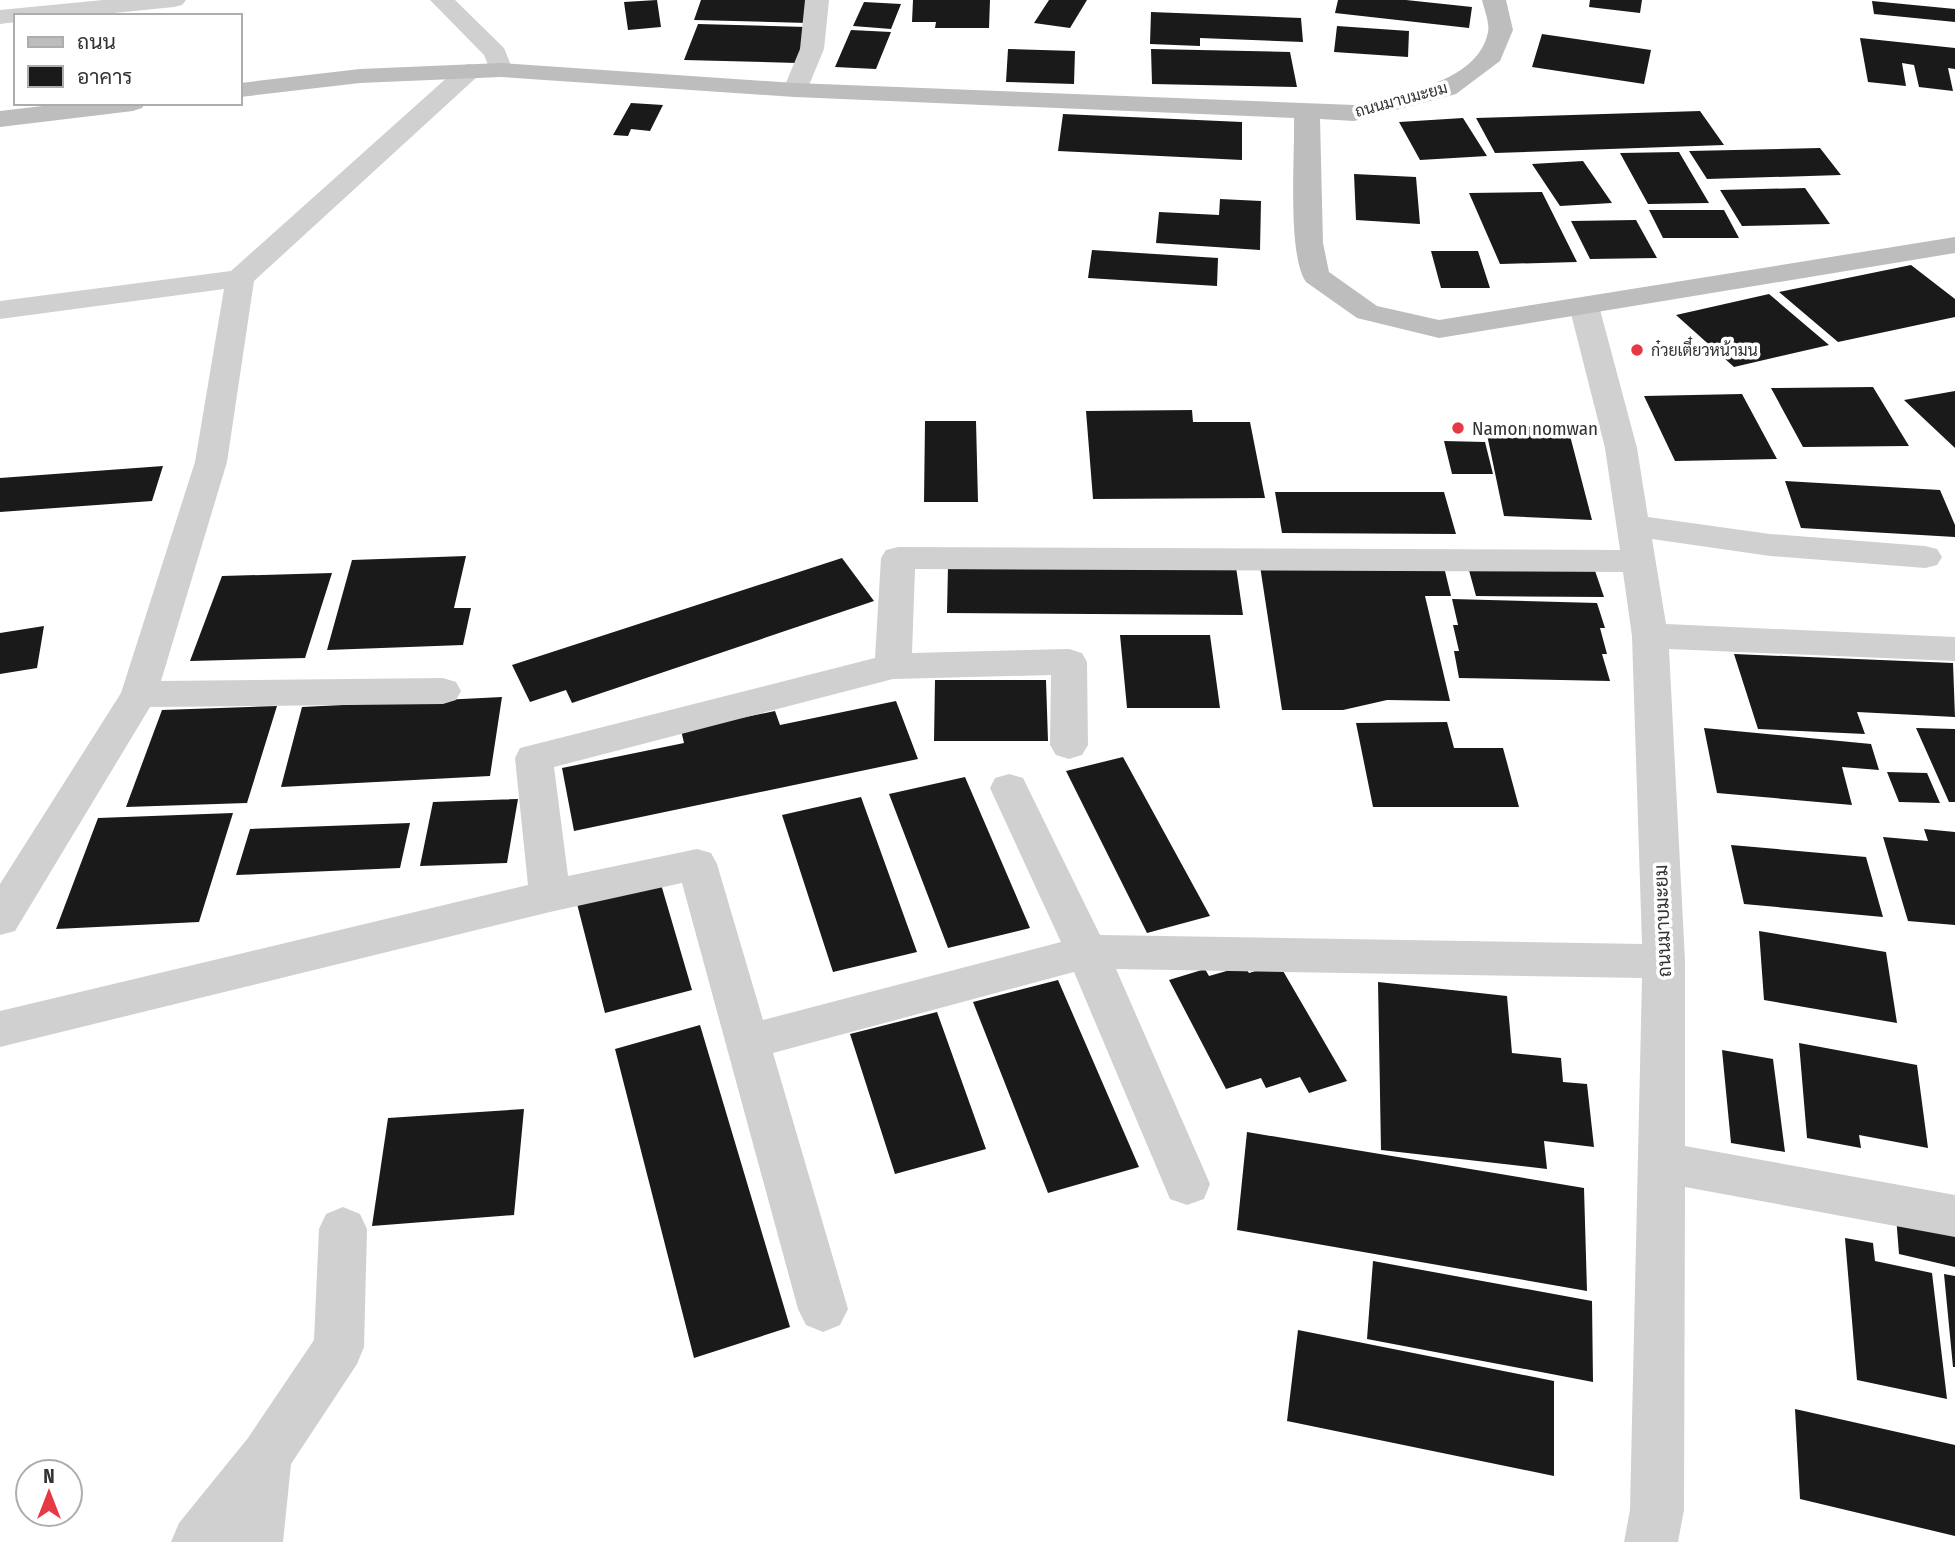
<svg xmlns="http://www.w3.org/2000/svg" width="1955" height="1542" font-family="'Fira Sans Condensed',Sarabun,sans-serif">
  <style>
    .building { fill: #1a1a1a }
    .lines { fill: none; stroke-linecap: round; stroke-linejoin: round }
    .street { fill: #d0d0d0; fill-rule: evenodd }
    .secondary { fill: #bdbdbd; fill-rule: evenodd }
    .poi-dot { fill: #e63946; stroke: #fff; stroke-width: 2.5 }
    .labels { text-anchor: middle; stroke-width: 7; stroke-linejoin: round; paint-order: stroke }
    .far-street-label { font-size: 16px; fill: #333; stroke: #fff }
    .far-poi-label { font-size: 16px; fill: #333; stroke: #fff; text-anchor: start }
    .poi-label { font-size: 19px; fill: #333; stroke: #fff; text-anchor: start }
    .street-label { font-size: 19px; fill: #333; stroke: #fff }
  </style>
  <rect width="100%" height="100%" fill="#fff"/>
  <path class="building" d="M657,0L661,27L628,30L624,2Z
    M701,0H814L808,23L694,20Z
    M913,0H990L989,28H935L936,22H912Z
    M1049,0H1087L1070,28L1034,23Z
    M1338,0H1406L1472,7L1469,28L1335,13Z
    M1590,0H1642L1640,13L1589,7Z
    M1872,1L1955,9V22L1874,14Z
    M864,2L901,4L891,29L853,26Z
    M1151,12L1301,18L1303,42L1200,38V46L1150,44Z
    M698,24L807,27L797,63L684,60Z
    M1337,26L1409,31L1408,57L1334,52Z
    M851,30L891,32L876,69L835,67Z
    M1542,34L1651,50L1644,84L1532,67Z
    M1860,38L1955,48V69L1948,68L1953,91L1919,87L1914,65L1902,63L1906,86L1868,82Z
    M1008,49L1075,51L1074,84L1006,82Z
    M1151,49L1290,52L1297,87L1152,84Z
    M631,103L663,105L650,131L631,129L628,136L613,135Z
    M1700,111L1724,145L1495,153L1476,118Z
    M1063,114L1242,122V160L1058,151Z
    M1463,118L1487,156L1420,160L1399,122Z
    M1820,148L1841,175L1707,179L1689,151Z
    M1679,152L1709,203L1648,204L1620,153Z
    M1583,161L1612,203L1560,206L1532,164Z
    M1354,174L1416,177L1420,224L1356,220Z
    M1805,188L1830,224L1742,226L1720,190Z
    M1542,192L1577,262L1500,264L1469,193Z
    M1220,199L1261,201L1260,250L1156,243L1159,212L1219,215Z
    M1649,210H1724L1739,238H1663Z
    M1636,220L1657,258L1590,259L1571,221Z
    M1092,250L1218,258L1217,286L1088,278Z
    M1431,251H1478L1490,288H1441Z
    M1911,265L1955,299V317L1838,342L1779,292Z
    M1769,294L1829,345L1734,367L1676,315Z
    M1873,387L1909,446L1803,447L1771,388Z
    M1955,391V448L1904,400Z
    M1742,394L1777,459L1675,461L1644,396Z
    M1192,410L1193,422H1250L1265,498L1093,499L1086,411Z
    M925,421H976L978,502H924Z
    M1485,425L1568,428L1592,520L1504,516Z
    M1444,441L1485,442L1493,474H1452Z
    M163,466L152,501L0,512V478Z
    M1785,481L1940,490L1955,525V537L1801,528Z
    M1275,492H1444L1456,534L1282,533Z
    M466,556L454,608H471L463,645L327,650L352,560Z
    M842,558L874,601L572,703L566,690L530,702L512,665Z
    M1467,563L1593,565L1604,597L1476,596Z
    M948,566L1236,567L1243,615L947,613Z
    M1260,566L1444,567L1451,596H1425L1450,701L1387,700L1343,710H1282Z
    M332,573L305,658L190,661L222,576Z
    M1452,599L1597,603L1605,628H1600L1607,654H1602L1610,681L1459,678L1454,651H1459L1453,625H1458Z
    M44,626L37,668L0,674V633Z
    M1120,635H1210L1220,708H1127Z
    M1734,654L1953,663L1955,717L1857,712L1865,734L1758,729Z
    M935,680H1046L1048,741H934Z
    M502,697L490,776L281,787L302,707Z
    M896,701L918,759L574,831L562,768L684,743L681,730L775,711L780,725Z
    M277,706L247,803L126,807L162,710Z
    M1447,722L1454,748H1503L1519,807H1373L1356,723Z
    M1704,728L1871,744L1879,770L1842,767L1852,805L1717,793Z
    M1916,728L1955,729V802H1949Z
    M1123,757L1210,916L1147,933L1066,771Z
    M1887,772L1927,773L1940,803L1899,802Z
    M965,777L1030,928L948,948L889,794Z
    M861,797L917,952L833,972L782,815Z
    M518,799L507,863L420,866L433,802Z
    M233,813L199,922L56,929L98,818Z
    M410,823L400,868L236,875L250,829Z
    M1924,829L1955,832V925L1908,921L1883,837L1928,841Z
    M1731,845L1866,857L1883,917L1744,904Z
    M658,874L692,990L605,1013L575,896Z
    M1759,931L1886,952L1897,1023L1764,1000Z
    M1279,964L1347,1081L1309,1093L1300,1077L1266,1088L1261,1078L1226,1089L1169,980L1205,969L1209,976L1244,966L1249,973Z
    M1058,980L1139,1167L1048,1193L973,1002Z
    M1378,982L1507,996L1512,1053L1561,1058L1563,1082L1587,1084L1594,1147L1544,1141L1547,1169L1381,1150Z
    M937,1012L986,1149L895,1174L850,1034Z
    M700,1025L790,1327L694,1358L615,1049Z
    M1799,1043L1917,1065L1928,1148L1859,1135L1861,1148L1807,1138Z
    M1722,1050L1773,1059L1785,1152L1731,1143Z
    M524,1109L514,1215L372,1226L388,1118Z
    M1247,1132L1584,1188L1587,1291L1237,1230Z
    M1896,1216L1955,1229V1267L1899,1254Z
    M1845,1238L1873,1243L1875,1261L1932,1273L1947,1399L1857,1380Z
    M1373,1261L1592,1301L1593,1382L1367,1339Z
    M1944,1274L1955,1276V1367H1953Z
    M1298,1330L1554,1381V1476L1287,1421Z
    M1795,1409L1955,1445V1536L1800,1499Z"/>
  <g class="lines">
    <path class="street" d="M103,0H186L182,5L174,7L84,16H16V22L0,24V10Z
      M430,0H455L504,48L513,70L510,75L501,77L492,75L484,55Z
      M805,0H829L824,49L807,90L804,95L795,97L786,95L783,90L800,49Z
      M469,64L478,66L481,71L478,76L254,281L227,462L161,681L443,678L456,682L461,691L456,700L443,704L150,707L15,931L0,935V884L121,693L195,462L224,289L0,319V301L231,271L460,66Z
      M1584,297L1594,300L1599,306L1637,448L1648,517L1770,534L1925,546L1937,549L1942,557L1937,565L1925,568L1770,556L1652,539L1666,624L1955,637V661L1669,649L1685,961V1146L1955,1195V1237L1685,1187L1684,1510L1678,1542H1624L1630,1510L1642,978L1116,969L1210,1184L1204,1199L1187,1205L1170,1199L1074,972L773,1053L848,1309L840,1325L823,1332L806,1325L798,1309L682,883L550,912L0,1047V1011L528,885L515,758L520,748L875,658L881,558L886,550L898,547L1620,550L1605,448L1569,306L1574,300ZM915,569L1623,572L1632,636L1642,944L1100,935L1023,778L1009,774L995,778L990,788L1061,942L763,1020L717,864L711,853L697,849L568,876L554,767L893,679L1051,675L1050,745L1056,755L1069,759L1082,755L1088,745L1087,662L1082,653L1069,649L912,653Z
      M343,1207L360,1214L367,1229L364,1347L357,1364L291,1464L283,1542H171L179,1523L248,1438L314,1340L319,1229L326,1214Z"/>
    <path class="secondary" d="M1482,0H1506L1513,30L1500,61L1456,94L1354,121L1320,119L1323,243L1329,272L1377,306L1439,320L1955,237V253L1439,338L1357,318L1306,282C1287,255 1295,155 1294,118L795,97L501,77L360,83L240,97V83L360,69L501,63L795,83L1354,105C1397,94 1478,84 1488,32C1490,23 1484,9 1482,0Z
      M68,103H145L142,108L133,111L0,127V111Z"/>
  </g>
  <g class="poi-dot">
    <circle cx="1637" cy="350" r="7"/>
    <circle cx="1458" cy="428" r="7"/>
  </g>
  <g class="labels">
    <g class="far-street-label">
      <text transform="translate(1401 99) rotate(-15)" y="6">ถนนมาบมะยม</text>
    </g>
    <g class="far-poi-label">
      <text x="1651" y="356">ก๋วยเตี๋ยวหน้ามน</text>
    </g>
    <g class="poi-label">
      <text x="1472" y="435">Namon nomwan</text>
    </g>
    <g class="street-label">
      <text transform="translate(1662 921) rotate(-92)" y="7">ถนนมาบมะยม</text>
    </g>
  </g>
  <rect x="14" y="14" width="228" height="91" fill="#ffffff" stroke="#adadad" stroke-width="2"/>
  <rect x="28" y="37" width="35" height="10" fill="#bdbdbd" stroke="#adadad" stroke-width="2"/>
  <text x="77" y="49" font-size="21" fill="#333333">ถนน</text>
  <rect x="28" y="66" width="35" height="21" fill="#1a1a1a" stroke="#adadad" stroke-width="2"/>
  <text x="77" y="84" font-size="21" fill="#333333">อาคาร</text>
  <g transform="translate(49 1493)"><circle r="33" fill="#ffffff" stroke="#adadad" stroke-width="2"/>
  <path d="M0-5L12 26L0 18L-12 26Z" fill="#e63946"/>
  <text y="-10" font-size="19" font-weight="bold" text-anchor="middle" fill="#333333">N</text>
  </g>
</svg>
